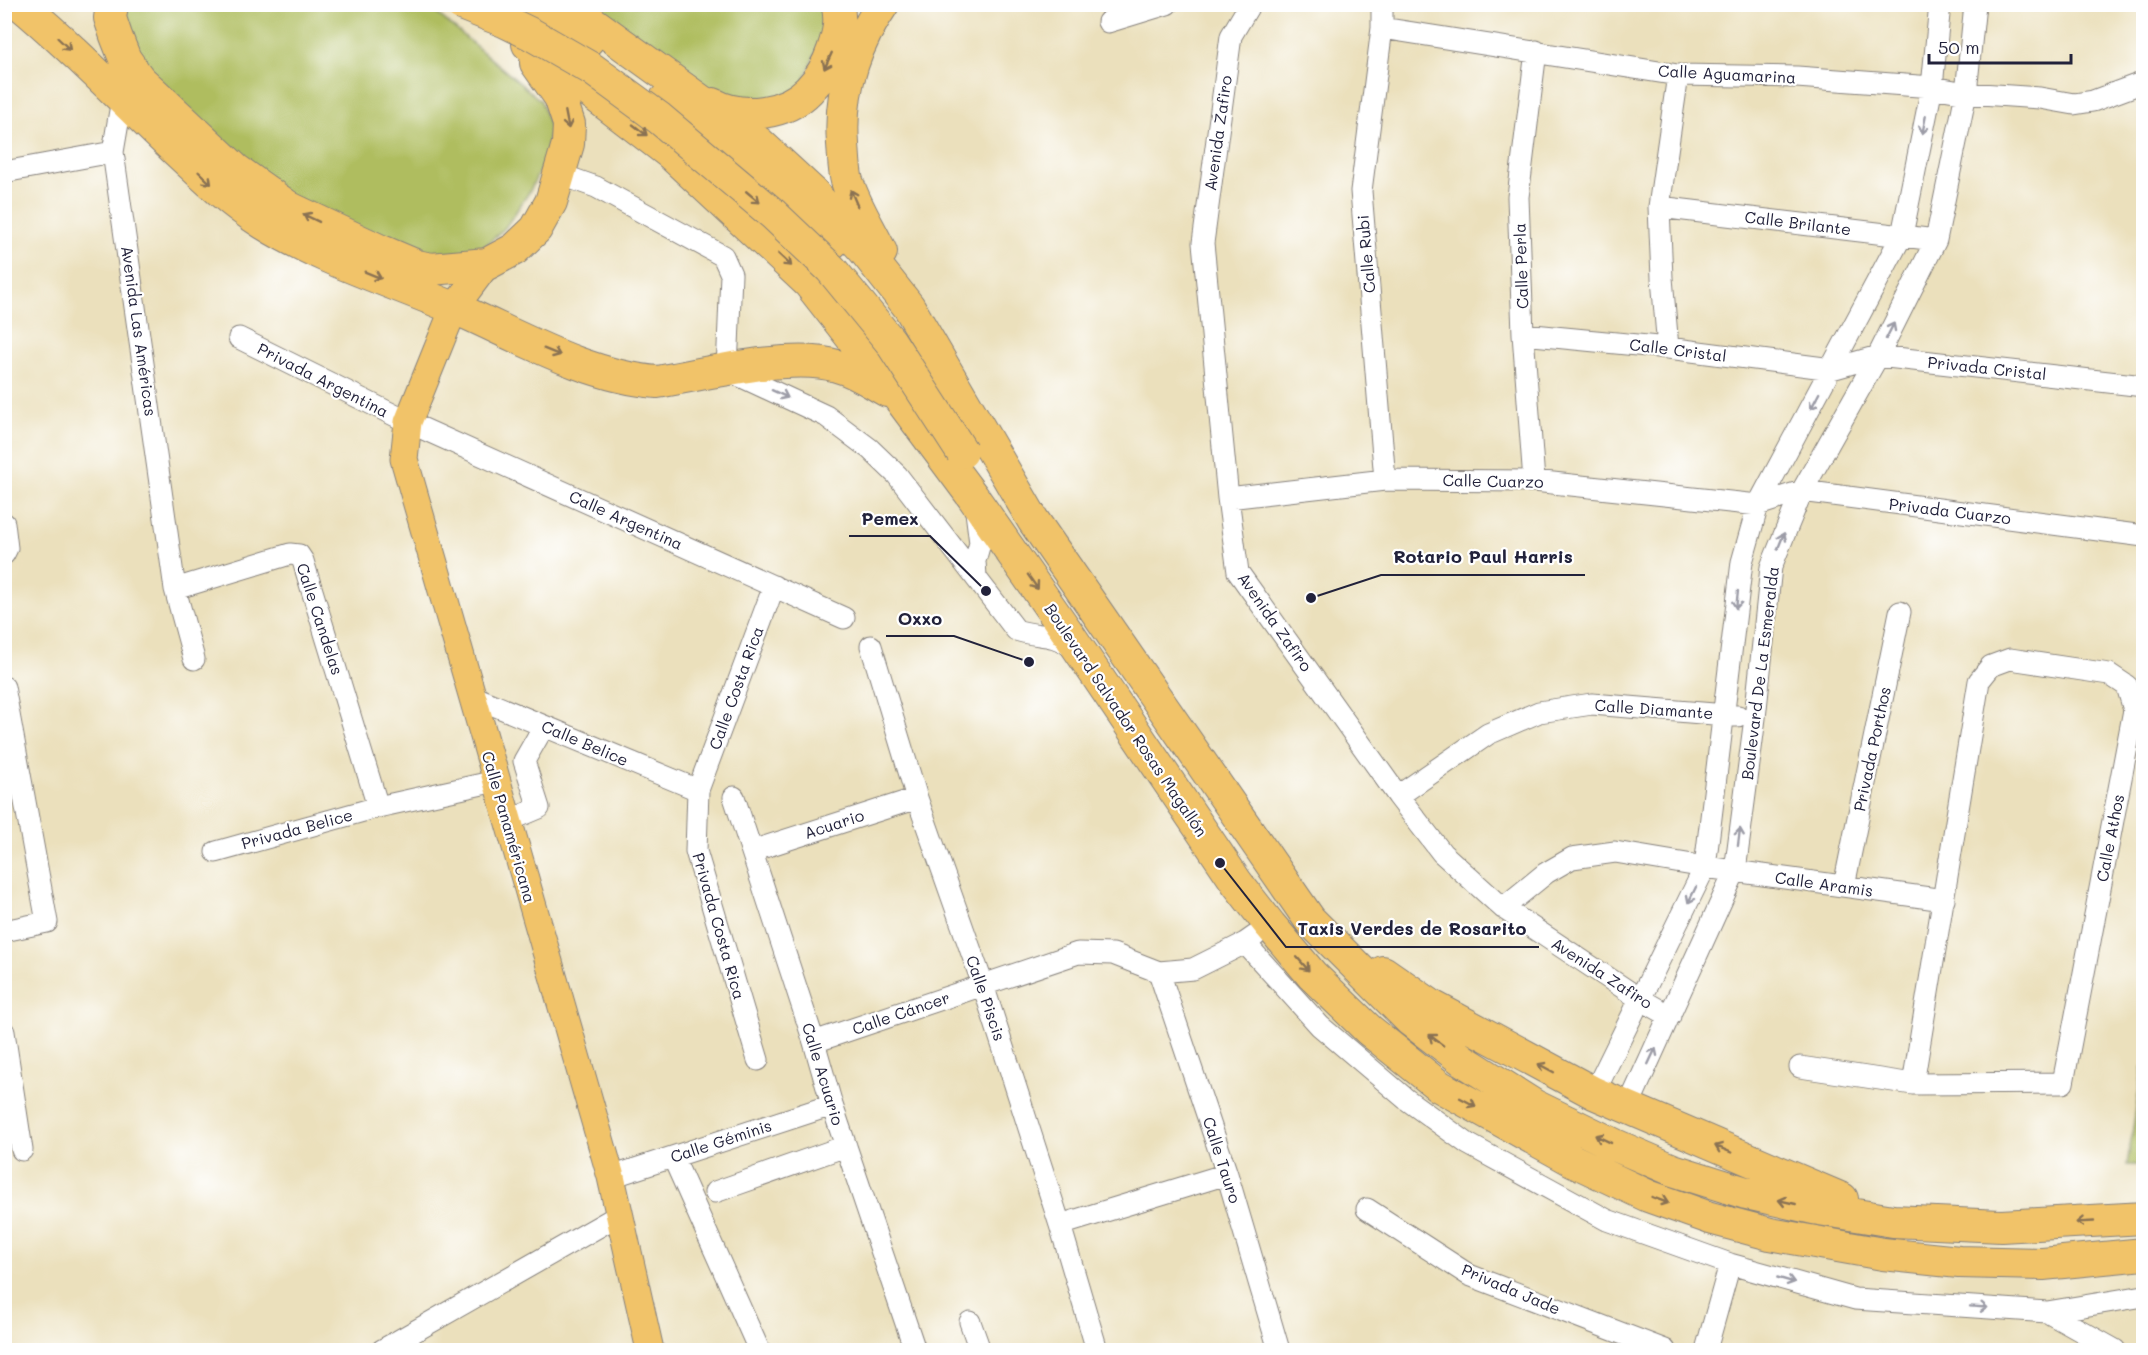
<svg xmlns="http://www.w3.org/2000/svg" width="2148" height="1355" font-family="Mali,sans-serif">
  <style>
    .green { fill: #afbd5f; stroke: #68704d; stroke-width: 1.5 }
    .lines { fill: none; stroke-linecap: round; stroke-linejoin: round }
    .minor-casing { stroke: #86817c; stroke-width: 23 }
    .major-casing { stroke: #86817c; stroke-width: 29 }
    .highway-casing { stroke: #86817c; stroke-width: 34 }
    .minor { stroke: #fff; stroke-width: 21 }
    .major { stroke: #f1c369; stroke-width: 27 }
    .highway { stroke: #f1c369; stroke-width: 32 }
    .highway-bridge-casing { stroke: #86817c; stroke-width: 34; stroke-linecap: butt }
    .highway-bridge { stroke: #f1c369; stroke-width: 32 }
    .oneway { stroke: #8a7252 }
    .oneway2 { stroke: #9c9ca7 }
    .labels { text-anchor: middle; stroke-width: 4.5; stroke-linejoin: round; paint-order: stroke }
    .street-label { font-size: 16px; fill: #22223b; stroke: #fff }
    .leader { fill: none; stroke: #22223b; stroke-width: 2 }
    .callout-dot { fill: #22223b; stroke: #fff; stroke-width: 2 }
    .callout-label { font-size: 18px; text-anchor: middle; font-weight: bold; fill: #22223b; stroke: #fff; stroke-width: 4.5; stroke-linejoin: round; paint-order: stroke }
  </style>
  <rect width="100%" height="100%" fill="#fff"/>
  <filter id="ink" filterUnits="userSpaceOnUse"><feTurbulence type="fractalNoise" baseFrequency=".0167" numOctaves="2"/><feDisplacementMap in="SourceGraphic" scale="12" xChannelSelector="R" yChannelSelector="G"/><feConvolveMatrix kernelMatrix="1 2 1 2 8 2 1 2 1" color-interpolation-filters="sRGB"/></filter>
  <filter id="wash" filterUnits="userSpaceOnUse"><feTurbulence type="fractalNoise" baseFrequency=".008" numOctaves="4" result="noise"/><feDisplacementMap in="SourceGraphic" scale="24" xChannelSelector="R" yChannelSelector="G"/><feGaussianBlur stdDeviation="1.35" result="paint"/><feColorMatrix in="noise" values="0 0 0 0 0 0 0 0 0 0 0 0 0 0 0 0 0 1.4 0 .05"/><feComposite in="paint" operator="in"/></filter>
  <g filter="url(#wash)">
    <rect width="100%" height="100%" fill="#ebe0bc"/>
    <path class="green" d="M123,4L427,5L541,101L550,128L545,159L530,191L505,228L478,252L411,255L282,193L144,72L122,15Z
      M595,5H822L826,20L820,42L801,88L777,98L728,97L681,78Z
      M2143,1066V1165H2127Z"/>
  </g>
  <g filter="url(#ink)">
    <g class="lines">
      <g class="minor-casing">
        <path id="minor" d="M1250,4L1231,36L1203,243L1228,498L1238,572L1398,796L1442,853L1503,908L1640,999L1670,1016
          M1382,4V28L1361,191L1385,480
          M1108,22L1167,4
          M1382,28L1678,75L1797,77L1932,87L1966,93L2040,98L2074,104L2093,101L2144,82
          M129,91L122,99L113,152L175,589L194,659
          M4,172L113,152
          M559,174L596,187L723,256L731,274L727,370L826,416L870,449L897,475L1016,630C1039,638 1051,631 1073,648
          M1659,207L1936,240
          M1523,334L1668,348L1832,369L1878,356L2144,386
          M239,338L408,422L844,618
          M1668,348L1662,278L1659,207L1678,75
          M1534,481L1523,334L1518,197L1536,51
          M1228,498L1385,480L1534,481L1758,505L1802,491L2144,536
          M975,504L980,543L975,561L976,577
          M4,523L7,548L4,554
          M175,589L290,554L299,555L303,561L378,807
          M871,646L917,798L983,985L1060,1225L1097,1350
          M4,687L47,922L4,931
          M472,696L698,790
          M1398,796L1488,734L1539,712L1592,704L1738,716
          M734,797L814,1042L832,1105L915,1350
          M508,821L539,808L524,761L544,726
          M752,851L917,798
          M216,852L378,807L496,781
          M1844,886L1900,612
          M1503,908L1546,873L1572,858L1615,852L1705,867L1944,900
          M1245,943L1320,1026L1406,1099L1468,1144L1607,1220L1730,1264L1855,1299L2047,1312L2144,1296
          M1159,972L1227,1174L1279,1350
          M1159,972L1193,969L1245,943L1255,936
          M4,1032L22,1150
          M814,1042L1078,953L1113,954L1159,972
          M758,1060L696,851L698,790L774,586
          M1800,1067L1913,1084L2063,1083L2134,710L2127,686L2109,674L2010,659L1991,666L1979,681L1913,1084
          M1594,1093L1705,867L1742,562L1758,505L1902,235L1932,87L1940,4
          M1627,1109L1735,871L1755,718L1771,567L1802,491L1878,356L1936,240L1966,93L1975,4
          M673,1157L759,1350
          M611,1177L832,1105
          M715,1192L846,1146
          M1367,1209L1469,1275L1665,1350
          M1060,1225L1227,1174
          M2047,1312L2115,1350
          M970,1322L980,1350
          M382,1350L619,1215
          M1706,1350L1730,1264"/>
      </g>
      <g class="major-casing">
        <path id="major" d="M487,264L454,308L408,422L404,459L611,1177L650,1350"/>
      </g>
      <g class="highway-casing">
        <path id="highway" d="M20,4C73,48 120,97 169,144C199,172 228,201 263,223C327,263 401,284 470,315C529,342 592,377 657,382C704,374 793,352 837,366C856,371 871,382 887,391
          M112,4L110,18L116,36L125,59L139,79L235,169L290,208L379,250L417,266L431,269L487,264L515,249L536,229L551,202L568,144L569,124L560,97L536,63
          M518,4L588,40
          M567,4L759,143L812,192L864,250L909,307L1033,520L1310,920L1410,1020L1464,1061L1535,1106L1615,1145L1673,1170L1746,1193L1813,1208L1893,1221L2001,1226L2144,1218
          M528,44L671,154L809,283L900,399L973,497L1070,636L1237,883L1270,925L1312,975L1369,1030L1439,1086L1574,1161L1648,1196L1710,1218L1770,1234L1883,1254L1959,1262L2043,1264L2144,1254
          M665,100L763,177L832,243
          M713,104C742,120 786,114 809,90C820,79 828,65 833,50C838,35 842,20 837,4
          M881,252C870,229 855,206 847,181C844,170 844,156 843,144C839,93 854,46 883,4
          M1383,972L1432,1006L1594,1093L1842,1199"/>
      </g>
      <use href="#minor" class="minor"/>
      <use href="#major" class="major"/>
      <use href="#highway" class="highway"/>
      <g class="highway-bridge-casing">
        <path id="highway-bridge" d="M461,4L504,21L531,34L592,69L659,118L773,214L831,269L890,341L962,452"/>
      </g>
      <use href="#highway-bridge" class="highway-bridge"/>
    </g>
    <defs><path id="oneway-shaft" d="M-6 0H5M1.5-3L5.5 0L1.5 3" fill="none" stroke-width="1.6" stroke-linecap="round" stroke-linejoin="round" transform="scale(1.5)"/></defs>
    <g class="oneway">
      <use href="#oneway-shaft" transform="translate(64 44) rotate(44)"/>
      <use href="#oneway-shaft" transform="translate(828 61) rotate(115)"/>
      <use href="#oneway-shaft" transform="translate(567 120) rotate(79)"/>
      <use href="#oneway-shaft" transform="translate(640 130) rotate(38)"/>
      <use href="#oneway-shaft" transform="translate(205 178) rotate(44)"/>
      <use href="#oneway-shaft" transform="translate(753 197) rotate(40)"/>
      <use href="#oneway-shaft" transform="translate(854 198) rotate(-113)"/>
      <use href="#oneway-shaft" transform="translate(311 218) rotate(-154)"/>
      <use href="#oneway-shaft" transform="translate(785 260) rotate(43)"/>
      <use href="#oneway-shaft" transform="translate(373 275) rotate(22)"/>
      <use href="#oneway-shaft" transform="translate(552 352) rotate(22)"/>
      <use href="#oneway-shaft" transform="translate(1033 582) rotate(55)"/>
      <use href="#oneway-shaft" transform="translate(1303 964) rotate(49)"/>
      <use href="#oneway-shaft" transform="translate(1436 1040) rotate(-143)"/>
      <use href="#oneway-shaft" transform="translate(1546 1068) rotate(-152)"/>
      <use href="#oneway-shaft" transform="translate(1468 1102) rotate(28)"/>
      <use href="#oneway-shaft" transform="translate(1603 1139) rotate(-154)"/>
      <use href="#oneway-shaft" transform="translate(1723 1149) rotate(-157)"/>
      <use href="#oneway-shaft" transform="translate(1660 1200) rotate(20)"/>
      <use href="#oneway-shaft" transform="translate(1787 1202) rotate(-167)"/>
      <use href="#oneway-shaft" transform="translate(2085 1222) rotate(177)"/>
    </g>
    <g class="oneway2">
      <use href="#oneway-shaft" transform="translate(1924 125) rotate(101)"/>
      <use href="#oneway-shaft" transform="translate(1890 331) rotate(-63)"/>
      <use href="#oneway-shaft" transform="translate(780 394) rotate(25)"/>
      <use href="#oneway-shaft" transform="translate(1815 401) rotate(118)"/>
      <use href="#oneway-shaft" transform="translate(1781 541) rotate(-68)"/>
      <use href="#oneway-shaft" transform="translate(1737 600) rotate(96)"/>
      <use href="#oneway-shaft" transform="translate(1739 837) rotate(-83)"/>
      <use href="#oneway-shaft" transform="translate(1692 895) rotate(116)"/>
      <use href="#oneway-shaft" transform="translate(1652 1056) rotate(-65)"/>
      <use href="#oneway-shaft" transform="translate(1786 1280) rotate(16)"/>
      <use href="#oneway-shaft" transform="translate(1979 1307) rotate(4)"/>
    </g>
  </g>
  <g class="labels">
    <g class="street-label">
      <text transform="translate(1727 74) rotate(3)" y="6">Calle Aguamarina</text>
      <text transform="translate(1218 133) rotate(-82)" y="6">Avenida Zafiro</text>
      <text transform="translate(1798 223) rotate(7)" y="6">Calle Brilante</text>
      <text transform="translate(1366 254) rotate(-95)" y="6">Calle Rubi</text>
      <text transform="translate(1521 266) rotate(-92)" y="6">Calle Perla</text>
      <text transform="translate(139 331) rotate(82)" y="6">Avenida Las Américas</text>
      <text transform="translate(1678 350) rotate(7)" y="6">Calle Cristal</text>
      <text transform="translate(1987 368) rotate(6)" y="6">Privada Cristal</text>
      <text transform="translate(323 380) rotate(27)" y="6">Privada Argentina</text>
      <text transform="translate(1493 481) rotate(1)" y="6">Calle Cuarzo</text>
      <text transform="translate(1950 511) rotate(7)" y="6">Privada Cuarzo</text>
      <text transform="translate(626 520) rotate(24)" y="6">Calle Argentina</text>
      <text transform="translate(320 619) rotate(72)" y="6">Calle Candelas</text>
      <text transform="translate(1275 622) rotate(55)" y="6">Avenida Zafiro</text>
      <text transform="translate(1760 673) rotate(-83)" y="6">Boulevard De La Esmeralda</text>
      <text transform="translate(736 688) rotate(-70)" y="6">Calle Costa Rica</text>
      <text transform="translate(1654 709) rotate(4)" y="6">Calle Diamante</text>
      <text transform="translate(1126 720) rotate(56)" y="6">Boulevard Salvador Rosas Magallón</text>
      <text transform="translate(585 743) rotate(23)" y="6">Calle Belice</text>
      <text transform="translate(1872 749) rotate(-78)" y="6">Privada Porthos</text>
      <text transform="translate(834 824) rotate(-18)" y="6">Acuario</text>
      <text transform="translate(509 827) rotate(74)" y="6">Calle Panaméricana</text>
      <text transform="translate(297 829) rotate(-15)" y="6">Privada Belice</text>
      <text transform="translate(2110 838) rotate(-79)" y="6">Calle Athos</text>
      <text transform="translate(1824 884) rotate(8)" y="6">Calle Aramis</text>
      <text transform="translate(719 926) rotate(74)" y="6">Privada Costa Rica</text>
      <text transform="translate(1602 973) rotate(33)" y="6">Avenida Zafiro</text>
      <text transform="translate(986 998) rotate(71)" y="6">Calle Piscis</text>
      <text transform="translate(901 1013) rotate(-19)" y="6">Calle Cáncer</text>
      <text transform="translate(823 1074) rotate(73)" y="6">Calle Acuario</text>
      <text transform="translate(721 1141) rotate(-18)" y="6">Calle Géminis</text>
      <text transform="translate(1222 1160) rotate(72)" y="6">Calle Tauro</text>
      <text transform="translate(1511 1289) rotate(23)" y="6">Privada Jade</text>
    </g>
  </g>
  <path class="leader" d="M986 591L930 536H849M1311 598L1381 575H1585M1029 662L954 636H886M1220 863L1286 947H1539"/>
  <g class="callout-dot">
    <circle cx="986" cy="591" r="6"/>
    <circle cx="1311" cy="598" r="6"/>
    <circle cx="1029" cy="662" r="6"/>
    <circle cx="1220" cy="863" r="6"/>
  </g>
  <g class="callout-label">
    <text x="890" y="525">Pemex</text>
    <text x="1483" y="563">Rotario Paul Harris</text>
    <text x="920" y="625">Oxxo</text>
    <text x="1412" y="935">Taxis Verdes de Rosarito</text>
  </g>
  <rect width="2148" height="1355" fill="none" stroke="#fff" stroke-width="24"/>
  <path d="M1929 54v9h142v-9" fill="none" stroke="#22223b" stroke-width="3"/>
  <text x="1938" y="54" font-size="18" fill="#22223b" stroke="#ffffff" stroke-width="4.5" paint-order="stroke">50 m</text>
</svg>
